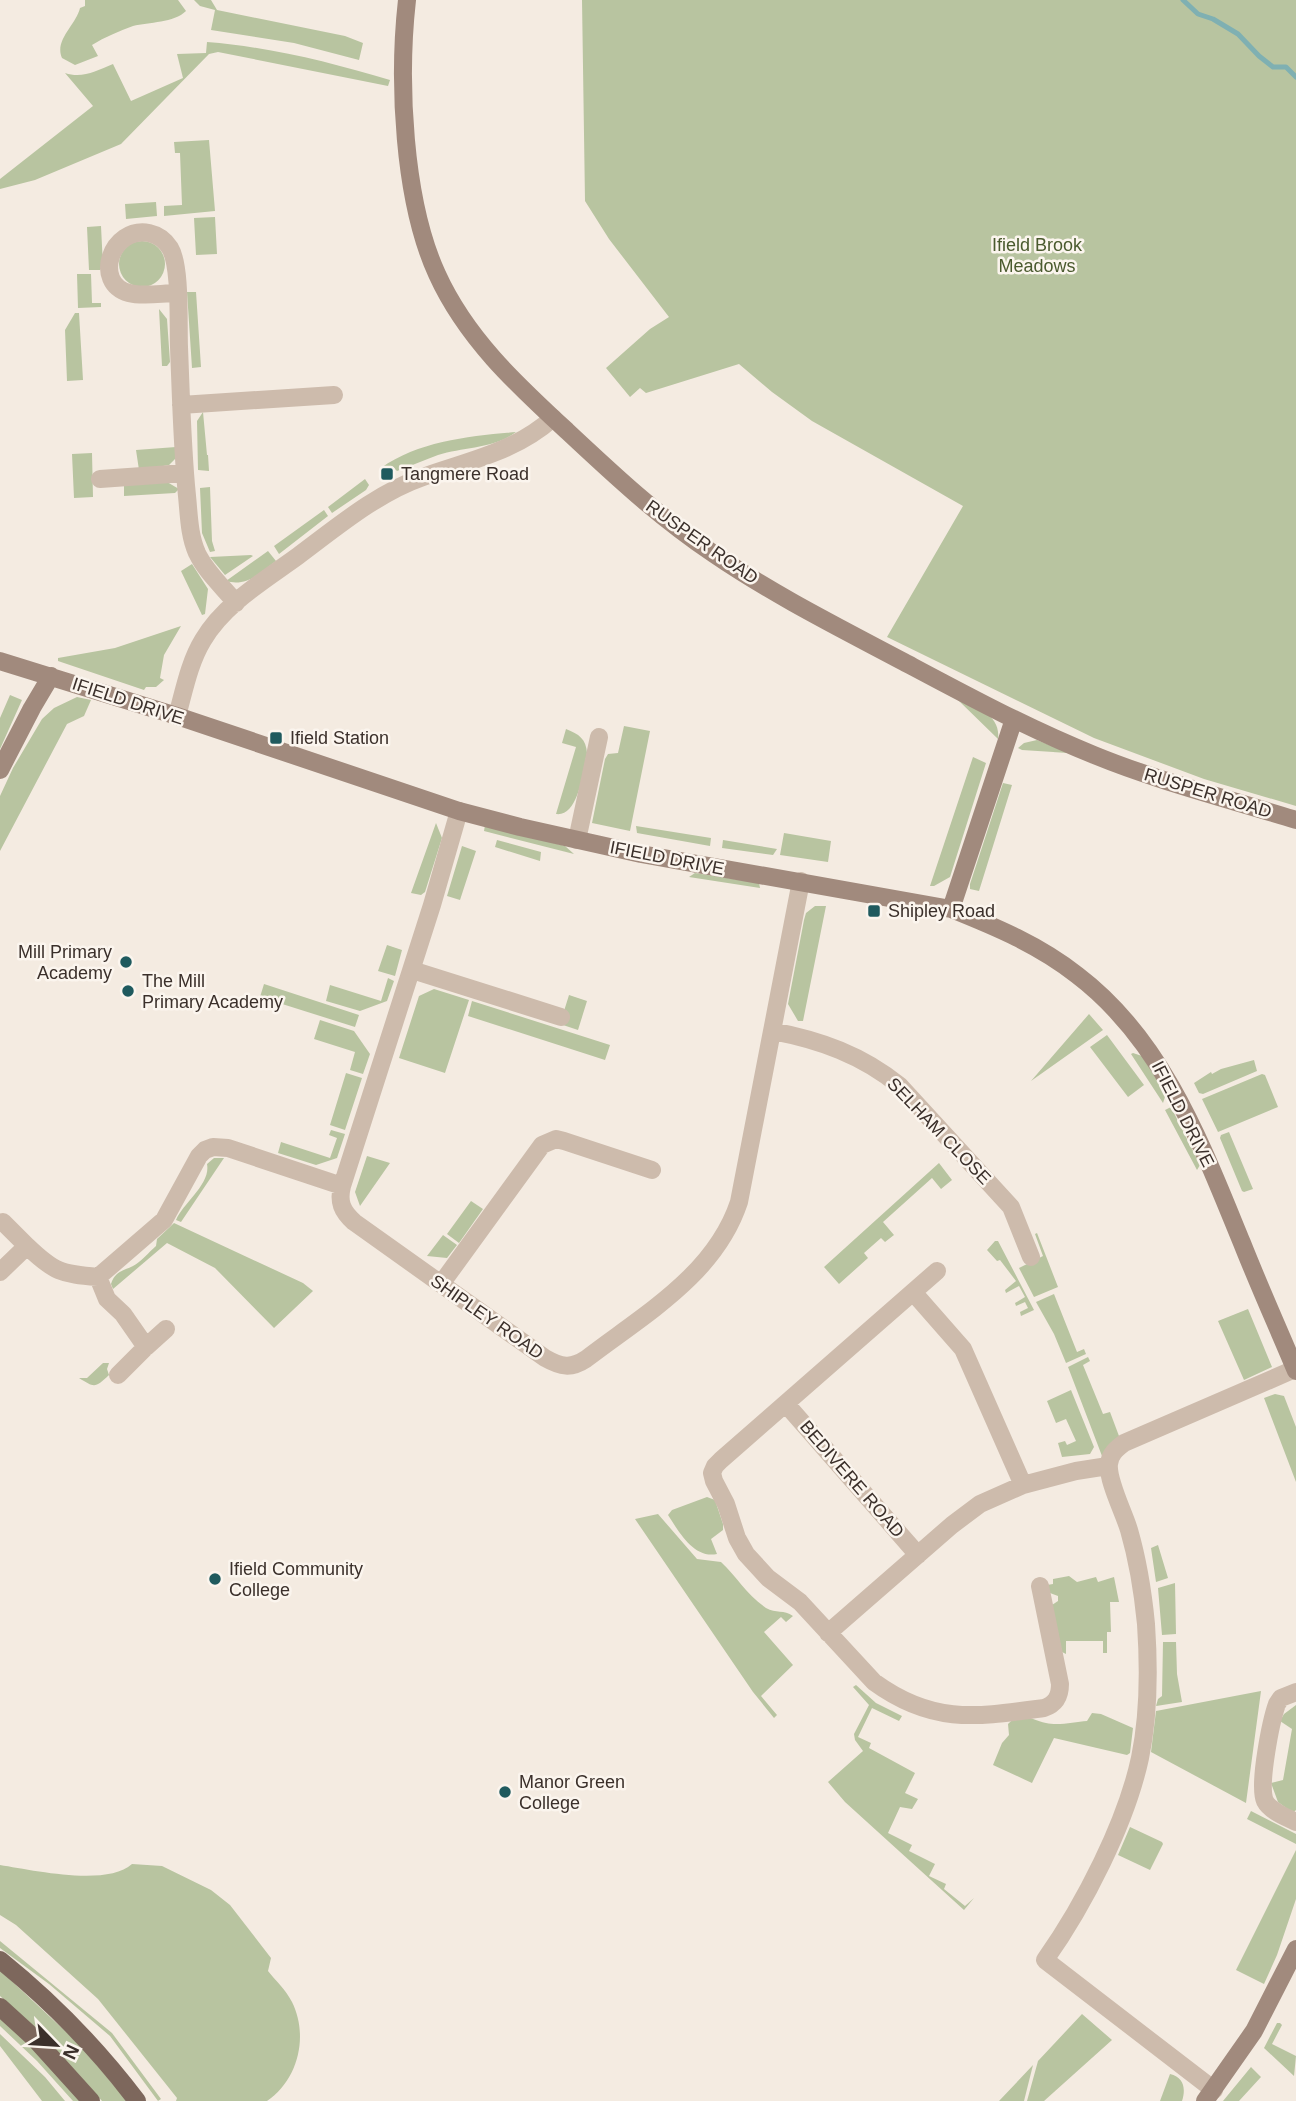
<svg xmlns="http://www.w3.org/2000/svg" width="1296" height="2101" font-family="Arial,sans-serif">
  <style>
    .green { fill: #b8c4a0 }
    .lines { fill: none; stroke-linecap: round; stroke-linejoin: round }
    .stream { stroke: #7fb0b2; stroke-width: 5 }
    .street { stroke: #cdbbac; stroke-width: 18 }
    .secondary { stroke: #a18a7d; stroke-width: 18 }
    .primary { stroke: #7d675c; stroke-width: 18 }
    .poi-dot { fill: #1f5a5e; stroke: #fbf5ee; stroke-width: 2.5 }
    .labels { text-anchor: middle; stroke-width: 5; stroke-linejoin: round; paint-order: stroke }
    .park-label { font-size: 18px; fill: #4a5a2e; stroke: #fbf5ee }
    .poi-label { font-size: 18px; fill: #3b302b; stroke: #fbf5ee; text-anchor: start }
    .street-label { font-size: 18px; fill: #3b302b; stroke: #fbf5ee }
  </style>
  <rect width="100%" height="100%" fill="#f4ebe1"/>
  <path class="green" d="M85,0H178L186,11C174,23 149,22 133,26C119,31 105,37 92,45L98,56L75,65L62,58C54,40 76,25 80,8L85,6Z
    M194,0H211L217,10L345,36L363,43L359,60L294,43L211,30L215,10L200,6Z
    M582,0H1296V806L1204,779L1094,738L887,637L963,506L812,421L772,392L739,364L646,393L640,388L630,397L606,368L650,329L669,317L609,239L585,201Z
    M207,42C270,47 329,62 390,80L388,86L218,52L209,54L121,144L35,180L0,189V179L93,106L65,73C82,79 96,71 113,64L131,101L183,78L177,54L206,53Z
    M209,140L215,211L164,216V206L182,205L180,153H175L174,142Z
    M156,202L157,216L126,219L125,204Z
    M215,217L217,254L196,255L194,218Z
    M101,226L103,266L100,270H89L87,227Z
    M119 264a23 23 0 1 1 46 0a23 23 0 1 1-46 0Z
    M77,274H91L92,303H101V307L78,308Z
    M187,292H196L201,367L192,368Z
    M159,309L167,319L170,362L167,366H162Z
    M75,313H79L83,380L67,381L65,330Z
    M203,412L207,455H208L209,471L198,470L197,421Z
    M516,432C494,449 464,447 438,455C424,460 411,466 397,471L393,467L384,472L381,468C419,441 470,436 516,432Z
    M176,447L175,459L169,465L139,470L136,450Z
    M92,453L93,497L74,498L72,454Z
    M365,479L369,485L366,490L332,513L328,507Z
    M167,482L179,489L175,493L124,496V484Z
    M210,487L212,541L215,551L210,552L202,533L200,488Z
    M324,510L328,516L279,554L274,546Z
    M268,551L276,561C260,573 247,587 226,581Z
    M253,556L225,575L210,557L251,555Z
    M192,564L208,589L205,614L202,615L181,571Z
    M181,626L164,655L160,678L164,680L156,687H146L144,690L58,661V658L115,648Z
    M10,695L22,700L0,749V718Z
    M77,697L91,700L84,716L67,724L0,851V796L13,768L42,719L54,708Z
    M959,698C977,708 1001,715 998,739L958,700Z
    M624,726L650,731L630,831L592,823L605,759L608,754L618,753Z
    M566,729C579,734 586,739 587,753C583,770 579,817 556,814L576,747L562,743Z
    M1037,740L1069,753L1022,750L1018,748L1024,743Z
    M973,757L986,763L950,877L934,886H930Z
    M1003,783L1012,785L979,891L970,889V884Z
    M436,823L442,838L425,892L421,895L411,893Z
    M485,825L565,846L574,854L484,831Z
    M636,826L711,838L710,846L637,833Z
    M784,833L831,841L828,862L780,855Z
    M497,840L541,852L540,861L495,847Z
    M723,840L777,849L773,855L722,848Z
    M462,846L476,851L460,900L447,896Z
    M695,873L759,883L760,888L689,877Z
    M815,906H826L803,1021H798L788,1004L804,920L806,913Z
    M387,945L402,950L395,976L378,971Z
    M388,978L394,981L387,1001L360,1011L326,1001L330,985L381,1001Z
    M264,984L359,1015L355,1027L260,997Z
    M434,989L469,1000L445,1073L399,1058L419,996Z
    M569,995L587,1001L578,1030L560,1024Z
    M472,1001L610,1045L605,1060L468,1016Z
    M1089,1014L1103,1030L1031,1081Z
    M320,1020L354,1031L370,1054L363,1074L350,1070L355,1052L314,1039Z
    M1107,1035L1144,1085L1128,1097L1090,1047Z
    M1133,1053L1142,1056L1166,1094L1163,1103L1131,1054Z
    M1254,1060L1257,1071L1203,1094L1199,1093L1194,1083L1211,1072L1212,1074L1221,1069Z
    M346,1073L362,1078L345,1130L330,1125Z
    M1262,1074L1265,1075L1278,1107L1218,1132L1202,1099Z
    M1171,1107L1200,1165L1197,1170L1165,1110Z
    M331,1130L345,1134L337,1158L316,1165L278,1153L281,1142L330,1158L337,1138L329,1135Z
    M1229,1132L1253,1189L1244,1192L1242,1191L1220,1138L1221,1135Z
    M367,1156L390,1163L360,1206L355,1192Z
    M214,1158H224L181,1222L176,1220C183,1203 211,1184 207,1164Z
    M939,1163L952,1180L941,1189L932,1178L883,1222L894,1235L885,1242L881,1238L864,1253L868,1258L839,1284L824,1267Z
    M471,1201L483,1209L459,1243L447,1234Z
    M174,1223L303,1283L313,1291L274,1328L215,1268L167,1243L113,1289L111,1284C115,1271 123,1271 133,1266C141,1262 149,1252 156,1246L157,1239Z
    M1037,1233L1058,1287L1034,1297L1019,1268L1043,1256L1035,1234Z
    M443,1235L457,1245L447,1258L427,1256Z
    M995,1241H998L1034,1310L1021,1316L1020,1312L1028,1308L1025,1302L1016,1306L1015,1303L1025,1297L1019,1286L1006,1293L1005,1290L1016,1281L1000,1260L997,1261L987,1250Z
    M1054,1294L1077,1352L1084,1349L1086,1354L1066,1363L1054,1334L1036,1302Z
    M1248,1309L1272,1367L1244,1380L1218,1321Z
    M1088,1357L1090,1361L1083,1365L1103,1414L1110,1412L1119,1436L1102,1456L1068,1367Z
    M103,1363H109L107,1369L109,1375C95,1388 95,1388 79,1378H87Z
    M1071,1390L1094,1447L1090,1454L1062,1457L1058,1443L1065,1441L1067,1445L1076,1441L1066,1419L1056,1423L1047,1401Z
    M1275,1394L1284,1396L1296,1427V1482L1264,1398Z
    M707,1497L715,1500L723,1524V1530L711,1539L717,1554C694,1559 679,1532 668,1515L672,1510Z
    M658,1514L697,1559L721,1562C737,1577 747,1595 766,1608C776,1614 784,1609 793,1616L786,1622L781,1617L764,1632L793,1665L761,1696L777,1715L774,1718L753,1692L635,1519Z
    M1158,1545L1168,1578L1156,1582L1151,1548Z
    M1069,1576L1077,1582L1096,1577L1098,1582L1114,1577L1119,1602H1110L1111,1632H1107V1653H1103V1641H1066V1654L1062,1652L1052,1605L1058,1601V1596L1050,1593L1047,1585L1053,1584V1579Z
    M1175,1583L1176,1634L1162,1635L1158,1588Z
    M1163,1642H1176L1177,1674L1182,1702L1156,1706L1158,1699L1162,1696Z
    M856,1685L876,1703L902,1716L899,1721L872,1708L858,1737L871,1743L869,1748L915,1773L905,1793L918,1799L912,1809L900,1807L888,1833L912,1845L909,1851L935,1864L929,1876L946,1884L944,1889L965,1906L974,1898L964,1910L845,1802L828,1782L863,1751L855,1740L854,1734L869,1705L853,1687Z
    M1261,1691L1246,1803L1151,1752L1156,1711Z
    M1296,1705V1810L1293,1813L1278,1802L1271,1783L1283,1780L1292,1729L1280,1721L1284,1714Z
    M1092,1713L1101,1714L1133,1728L1130,1753L1127,1755L1054,1738L1032,1783L993,1765L1002,1743L1009,1735L1008,1724C1023,1710 1031,1720 1046,1723C1058,1726 1075,1722 1087,1721Z
    M1251,1811L1296,1834V1844L1247,1819Z
    M1130,1827L1162,1842L1163,1844L1150,1870L1118,1855Z
    M1296,1850V1899L1277,1955L1264,1984L1236,1970Z
    M132,1864L162,1866L211,1890L230,1905L271,1958L268,1971C276,1981 286,1990 292,2002C309,2036 298,2080 267,2101H176L177,2098L98,1999L16,1925L0,1915V1865C32,1870 107,1887 132,1864Z
    M0,1941L112,2033L161,2099L158,2101L110,2036L49,1984L0,1948Z
    M0,1970L80,2045L127,2101H102L42,2034L0,1996Z
    M1082,2014L1112,2040L1044,2101H1027L1038,2061Z
    M0,2018L41,2056L81,2101H73L37,2061L0,2026Z
    M1277,2023H1280L1282,2025L1272,2044L1296,2056L1294,2076L1264,2048Z
    M0,2034L45,2077L65,2101H42L0,2046Z
    M1033,2065L1024,2101H999Z
    M1251,2067L1261,2077L1239,2101H1223Z
    M1170,2074C1184,2077 1186,2089 1182,2101H1160Z"/>
  <g class="lines">
    <path class="stream" d="M1183,0L1198,14L1213,19L1238,34L1259,56L1273,67H1286L1296,77"/>
    <path class="street" d="M177,293C162,293 143,297 129,293C92,283 111,226 149,233C158,235 165,240 170,248C181,266 178,324 179,347C181,397 182,446 187,496C189,515 189,535 197,553C206,572 223,587 236,603
      M181,405L334,395
      M100,479L185,473
      M177,716C184,691 189,663 203,640C224,604 265,580 298,556C337,527 377,493 423,477C470,460 515,452 553,418
      M459,811L432,905L342,1186C338,1202 342,1211 354,1222L545,1358C561,1367 571,1369 586,1359C643,1315 715,1275 739,1202L801,881
      M577,840L599,737
      M412,970L561,1017
      M772,1031C820,1040 862,1055 900,1086L1011,1207L1031,1257
      M3,1222L27,1246
      M937,1271L721,1460L715,1466L712,1473L714,1481L726,1504L737,1538L746,1554L768,1578L800,1602L874,1682C933,1725 977,1717 1044,1708C1056,1704 1060,1696 1060,1684L1040,1586
      M0,1272L27,1246C54,1272 61,1274 98,1277L164,1220L199,1156L205,1150L213,1147L228,1148L342,1186
      M98,1277L107,1299L123,1314L146,1347L118,1375
      M441,1284L542,1145L556,1139L564,1141L652,1170
      M913,1292L963,1349L1023,1485
      M146,1347L166,1329
      M786,1404L918,1555
      M828,1633L952,1525L980,1504L1023,1485L1076,1471L1108,1466
      M1296,1692L1281,1698L1277,1704C1271,1721 1258,1785 1265,1801C1270,1811 1286,1817 1296,1822
      M1214,2090L1045,1960C1084,1905 1126,1823 1140,1758C1149,1715 1149,1668 1146,1624C1143,1593 1138,1561 1129,1530C1124,1513 1107,1480 1109,1464C1110,1454 1116,1449 1124,1443L1295,1369"/>
    <path class="secondary" d="M407,0C398,80 403,200 437,274C466,338 516,384 567,431C614,475 660,518 714,554C774,595 840,628 904,662C966,695 1029,729 1094,755C1160,782 1229,799 1296,820
      M0,661L177,716L459,811L520,827L641,854L951,909C996,927 1039,945 1077,975C1164,1041 1202,1146 1242,1243C1259,1286 1278,1328 1296,1371
      M0,770L32,708L51,676
      M951,909L1014,719
      M1205,2101L1254,2031L1296,1949"/>
    <path class="primary" d="M0,1960C52,2002 97,2048 137,2101
      M0,2007L34,2038L91,2101"/>
  </g>
  <g class="poi-dot">
    <rect x="380" y="467" width="14" height="14" rx="3.5"/>
    <rect x="269" y="731" width="14" height="14" rx="3.5"/>
    <rect x="867" y="904" width="14" height="14" rx="3.5"/>
    <circle cx="126" cy="962" r="7"/>
    <circle cx="128" cy="991" r="7"/>
    <circle cx="215" cy="1579" r="7"/>
    <circle cx="505" cy="1792" r="7"/>
  </g>
  <g class="labels">
    <g class="park-label">
      <text x="1037" y="251">Ifield Brook<tspan x="1037" dy="21">Meadows</tspan></text>
    </g>
    <g class="poi-label">
      <text x="401" y="480">Tangmere Road</text>
      <text x="290" y="744">Ifield Station</text>
      <text x="888" y="917">Shipley Road</text>
      <text x="112" y="958" text-anchor="end">Mill Primary<tspan x="112" dy="21">Academy</tspan></text>
      <text x="142" y="987">The Mill<tspan x="142" dy="21">Primary Academy</tspan></text>
      <text x="229" y="1575">Ifield Community<tspan x="229" dy="21">College</tspan></text>
      <text x="519" y="1788">Manor Green<tspan x="519" dy="21">College</tspan></text>
    </g>
    <g class="street-label">
      <text transform="translate(702 542) rotate(35)" y="6">RUSPER ROAD</text>
      <text transform="translate(128 701) rotate(18)" y="6">IFIELD DRIVE</text>
      <text transform="translate(1208 793) rotate(17)" y="6">RUSPER ROAD</text>
      <text transform="translate(667 858) rotate(11)" y="6">IFIELD DRIVE</text>
      <text transform="translate(1183 1114) rotate(63)" y="6">IFIELD DRIVE</text>
      <text transform="translate(939 1131) rotate(46)" y="6">SELHAM CLOSE</text>
      <text transform="translate(487 1317) rotate(35)" y="6">SHIPLEY ROAD</text>
      <text transform="translate(852 1479) rotate(49)" y="6">BEDIVERE ROAD</text>
    </g>
  </g>
  <g transform="translate(56 2045) rotate(115)" stroke="#fbf5ee" stroke-width="5" paint-order="stroke">
  <path d="M0-5L12 26L0 18L-12 26Z" fill="#3b302b"/>
  <text y="-10" font-size="19" font-weight="bold" text-anchor="middle" fill="#3b302b">N</text>
  </g>
</svg>
